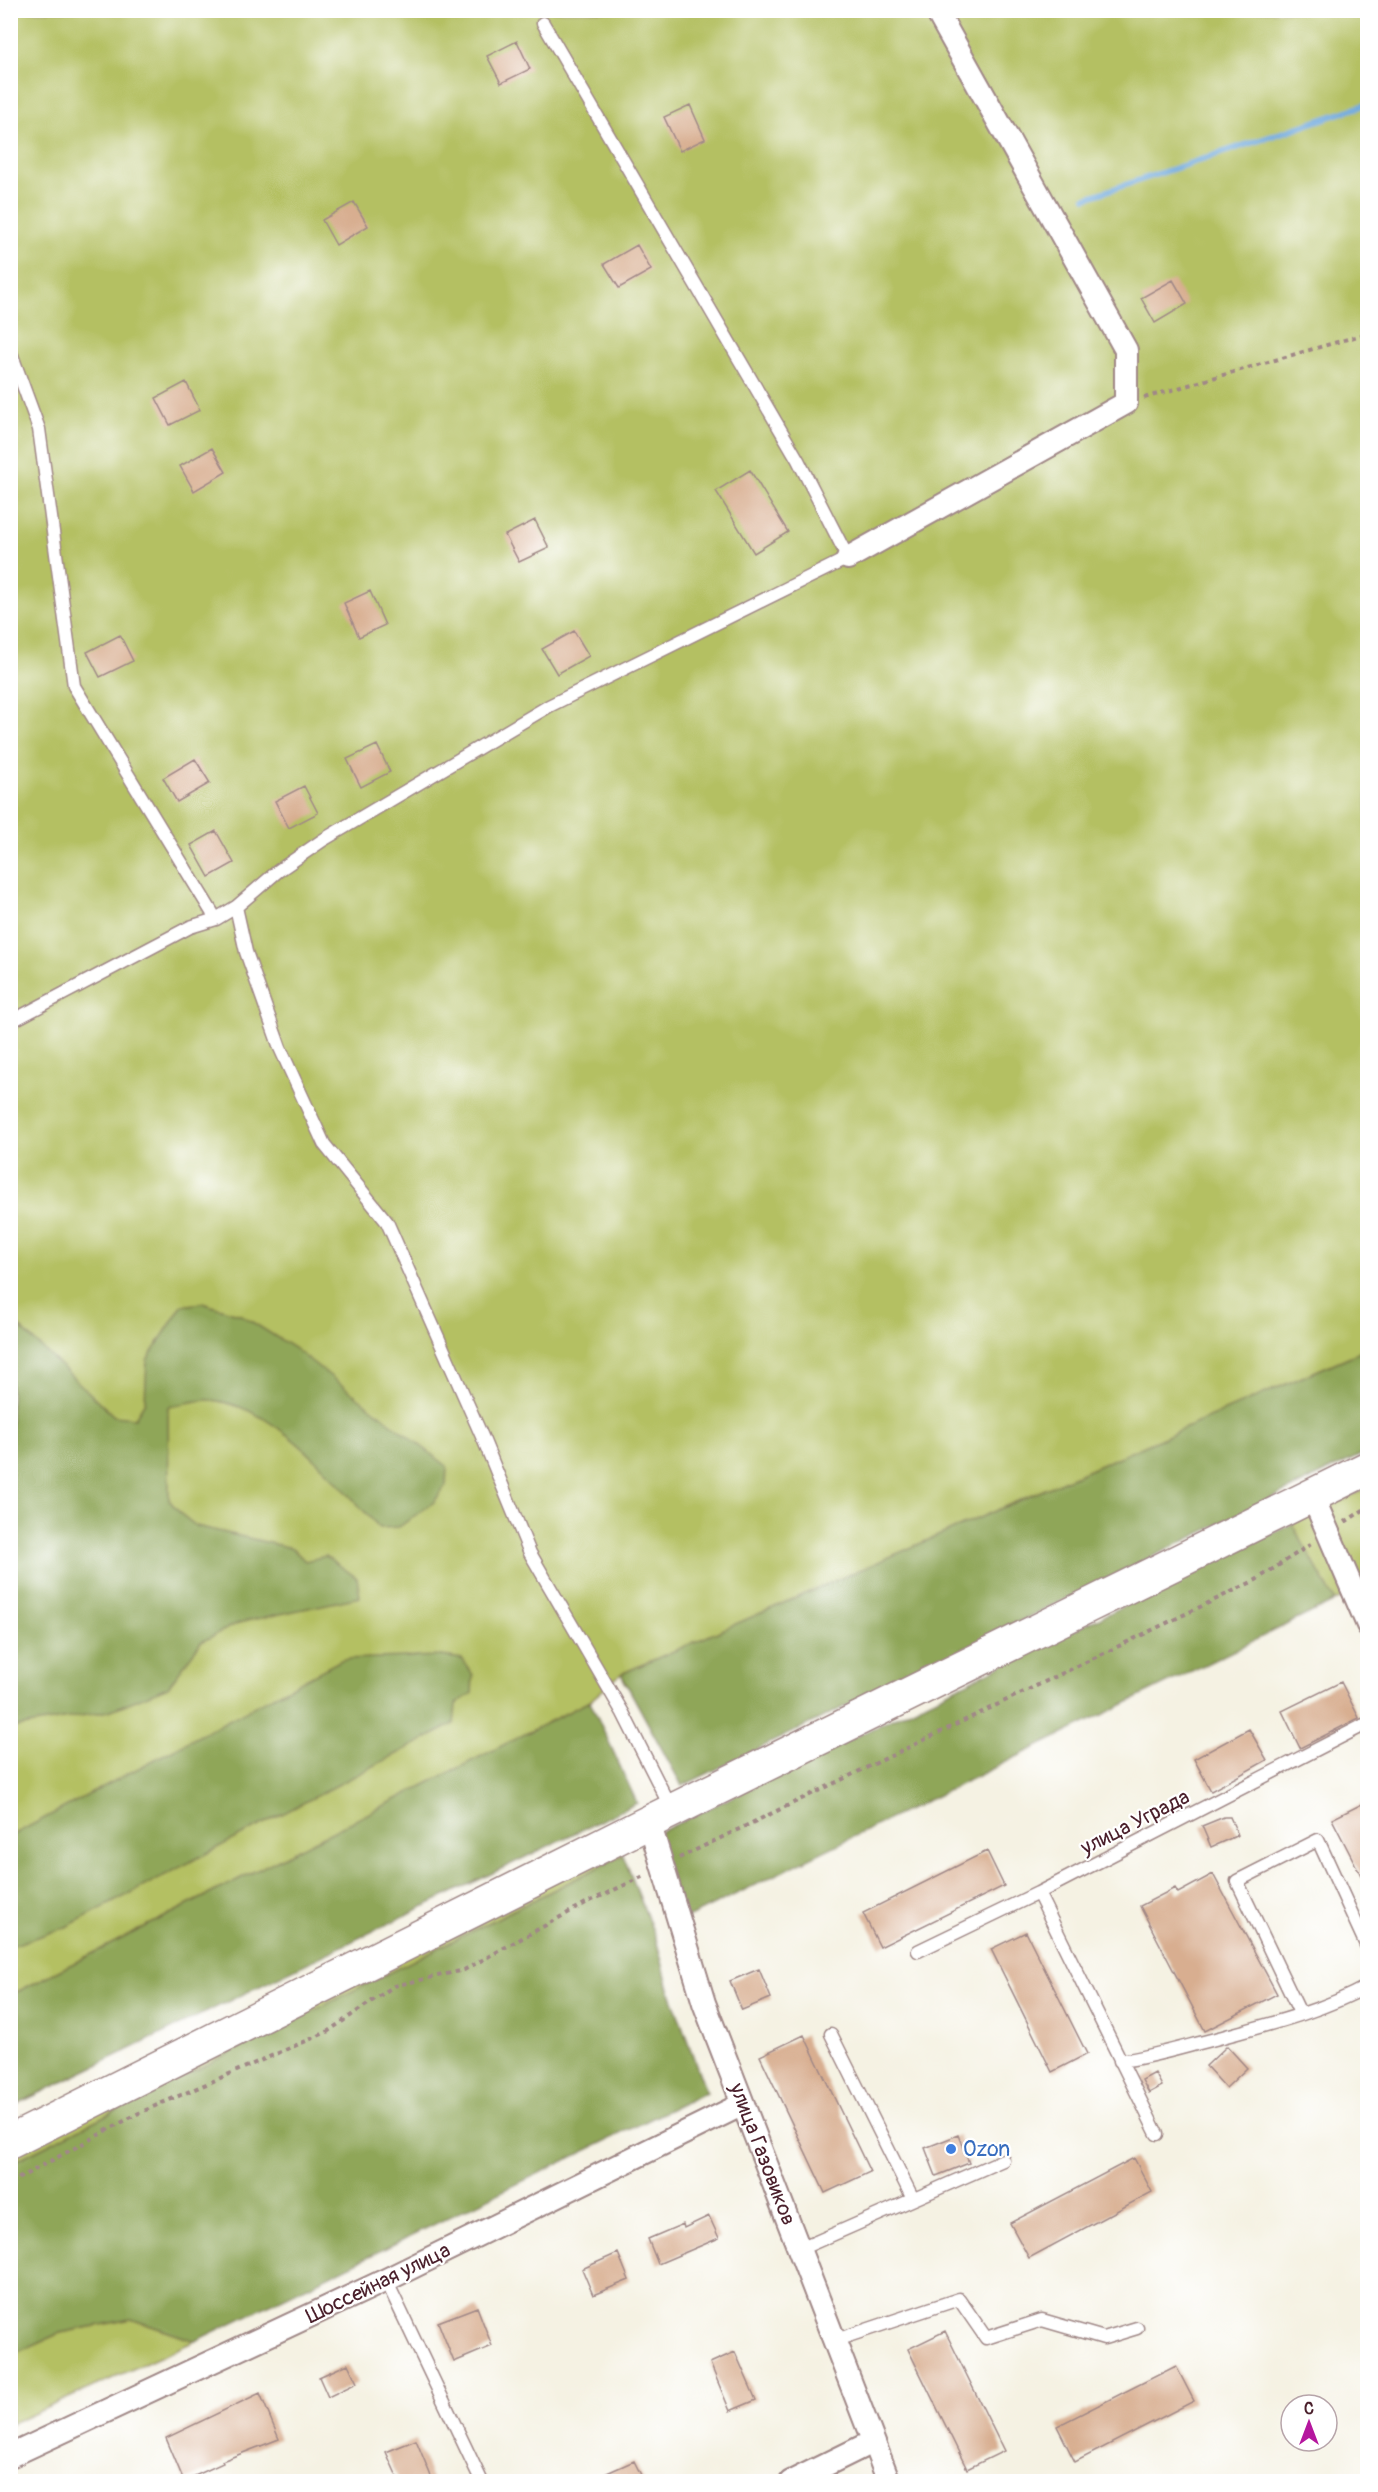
<svg xmlns="http://www.w3.org/2000/svg" width="1378" height="2492" font-family="Pangolin,sans-serif">
  <style>
    .green { fill: #b4c062; stroke: #7f7046; stroke-width: 1.5 }
    .forest { fill: #8fa658; stroke: #6c6242; stroke-width: 1.5 }
    .lines { fill: none; stroke-linecap: round; stroke-linejoin: round }
    .stream { stroke: #6ea9de; stroke-width: 6 }
    .building { fill: #d8ae90 }
    .service-casing { stroke: #a08887; stroke-width: 15 }
    .minor-casing { stroke: #a08887; stroke-width: 26 }
    .trunk-casing { stroke: #a08887; stroke-width: 36 }
    .path { stroke: #a08887; stroke-width: 4; stroke-dasharray: 4.5 4.5; stroke-linecap: butt }
    .service { stroke: #fff; stroke-width: 12 }
    .minor { stroke: #fff; stroke-width: 22 }
    .trunk { stroke: #fff; stroke-width: 33 }
    .shop-dot { fill: #3f7fe0; stroke: #fff; stroke-width: 2 }
    .labels { text-anchor: middle; stroke-width: 4.5; stroke-linejoin: round; paint-order: stroke }
    .street-label { font-size: 21px; fill: #4a1f2b; stroke: #fff }
    .shop-label { font-size: 21px; fill: #366cbe; stroke: #fff; text-anchor: start }
  </style>
  <rect width="100%" height="100%" fill="#fff"/>
  <filter id="ink" filterUnits="userSpaceOnUse"><feTurbulence type="fractalNoise" baseFrequency=".0167" numOctaves="2"/><feDisplacementMap in="SourceGraphic" scale="12" xChannelSelector="R" yChannelSelector="G"/><feConvolveMatrix kernelMatrix="1 2 1 2 8 2 1 2 1" color-interpolation-filters="sRGB"/></filter>
  <filter id="wash" filterUnits="userSpaceOnUse"><feTurbulence type="fractalNoise" baseFrequency=".008" numOctaves="4" result="noise"/><feDisplacementMap in="SourceGraphic" scale="24" xChannelSelector="R" yChannelSelector="G"/><feGaussianBlur stdDeviation="1.35" result="paint"/><feColorMatrix in="noise" values="0 0 0 0 0 0 0 0 0 0 0 0 0 0 0 0 0 1.4 0 .05"/><feComposite in="paint" operator="in"/></filter>
  <g filter="url(#wash)">
    <rect width="100%" height="100%" fill="#f5f2e3"/>
    <path class="green" d="M11,11H1367V1349L621,1674L590,1701L11,1995Z
      M1367,1488V1588L1335,1601L1292,1524Z
      M618,1847L623,1855L11,2163V2153Z
      M131,2319L195,2341L11,2424L10,2355L60,2333Z"/>
    <path class="forest" d="M202,1303L241,1315L294,1348L447,1466L446,1485L434,1502L399,1527L380,1528C335,1482 278,1405 209,1400C197,1399 181,1405 168,1407L169,1500L181,1514L196,1526L292,1548L305,1561L326,1556L357,1578L360,1597L238,1623L201,1642L168,1687L109,1711L11,1728V1319L114,1416L135,1418L145,1402L147,1360L182,1306Z
      M1367,1349V1452L682,1786L621,1674Z
      M1292,1524L1335,1601L671,1926L652,1836Z
      M442,1656L462,1659L473,1675L472,1693L456,1704L454,1724L66,1927L11,1946V1836L343,1659Z
      M590,1701L637,1803L11,2107V1995Z
      M623,1855L656,1939L670,1992L706,2092L195,2341L131,2319L60,2333L11,2355V2163Z"/>
    <g class="lines">
      <path class="stream" d="M1086,198L1368,104"/>
    </g>
    <g id="blocks">
      <path class="building" d="M517,41L530,69L501,83L487,56Z
        M690,105L705,139L680,151L664,117Z
        M354,202L368,226L336,245L322,220Z
        M637,245L651,270L619,288L604,264Z
        M1173,280L1187,304L1155,323L1141,298Z
        M186,382L200,410L170,425L156,398Z
        M212,448L226,472L194,491L180,466Z
        M750,470L788,532L754,553L716,491Z
        M535,520L549,548L519,562L505,535Z
        M370,591L385,625L359,637L344,603Z
        M574,631L589,656L557,674L542,649Z
        M120,635L133,661L100,677L87,652Z
        M377,745L390,772L361,787L347,759Z
        M195,759L210,783L177,802L163,778Z
        M304,786L318,813L289,828L275,801Z
        M216,831L234,863L209,877L191,845Z
        M1341,1682L1359,1718L1300,1748L1282,1711Z
        M1249,1729L1267,1760L1211,1791L1194,1759Z
        M1368,1801V1889L1332,1819Z
        M1224,1817H1230L1238,1835L1211,1847L1202,1826Z
        M987,1851L1004,1886L880,1947L863,1913Z
        M1213,1874L1277,1994L1205,2031L1140,1906L1175,1888L1178,1893Z
        M1026,1932L1087,2054L1052,2072L991,1949Z
        M759,1969L771,1998L742,2010L730,1981Z
        M804,2035L870,2172L825,2193L760,2056Z
        M1227,2046L1247,2068L1226,2088L1206,2066Z
        M1155,2073L1162,2086L1149,2093L1142,2080Z
        M958,2135L969,2163L936,2176L925,2148Z
        M1134,2158L1152,2192L1029,2258L1010,2223Z
        M709,2216L719,2238L658,2264L648,2239L683,2224L684,2228Z
        M618,2253L629,2280L593,2295L582,2269Z
        M477,2307L492,2346L454,2362L438,2322Z
        M945,2331L1004,2451L967,2469L908,2349Z
        M735,2352L756,2400L730,2411L710,2363Z
        M348,2364L357,2383L328,2397L319,2377Z
        M1176,2366L1194,2401L1075,2462L1057,2426Z
        M260,2393L279,2439L222,2461L223,2463L184,2481L166,2438Z
        M416,2440L433,2481H399L386,2452Z
        M634,2461L644,2481H589Z"/>
    </g>
  </g>
  <g filter="url(#ink)">
    <use href="#blocks" fill-opacity="0" stroke="#a08887" stroke-width="1.5"/>
    <g class="lines">
      <g class="service-casing">
        <path id="service" d="M10,350L39,429L74,686L216,919
          M236,907L278,871L323,840L549,706L848,558L798,460L543,23
          M10,1022L190,927L216,919L236,907L246,952L280,1048L324,1144L387,1222L484,1441L530,1553L623,1713L672,1810
          M1038,1893L1157,2134
          M918,1951L1038,1893L1368,1723
          M1300,2013L1237,1881L1318,1840L1368,1949
          M831,2034L913,2199
          M1120,2061C1152,2057 1183,2047 1215,2039C1266,2025 1321,2012 1368,1986
          M800,2249L1003,2160
          M386,2280L482,2482
          M833,2341L959,2299L986,2338L1042,2320L1104,2338L1137,2328"/>
      </g>
      <g class="minor-casing">
        <path id="minor" d="M848,558L1126,403V350L936,10
          M1312,1495L1368,1625
          M649,1822L704,2003L889,2482
          M10,2456L386,2280L743,2104
          M791,2482L872,2442"/>
      </g>
      <g class="trunk-casing">
        <path id="trunk" d="M10,2142L649,1822L1368,1468"/>
      </g>
      <path class="path" d="M1144,398L1368,333
        M1345,1522L1368,1507
        M679,1858L1256,1580L1311,1544
        M10,2183L139,2113L327,2032L394,1986L464,1970L586,1903L646,1875"/>
      <use href="#service" class="service"/>
      <use href="#minor" class="minor"/>
      <use href="#trunk" class="trunk"/>
    </g>
  </g>
  <circle class="shop-dot" cx="951" cy="2149" r="6"/>
  <g class="labels">
    <g class="street-label">
      <text transform="translate(1135 1822) rotate(-27)" y="7">улица Уграда</text>
      <text transform="translate(763 2154) rotate(69)" y="7">улица Газовиков</text>
      <text transform="translate(378 2283) rotate(-26)" y="7">Шоссейная улица</text>
    </g>
    <g class="shop-label">
      <text x="963" y="2156">Ozon</text>
    </g>
  </g>
  <rect width="1378" height="2492" fill="none" stroke="#fff" stroke-width="36"/>
  <g transform="translate(1309 2423)"><circle r="28" fill="#ffffff" stroke="#b7a5aa" stroke-width="1.5"/>
  <path d="M0-4.5L10 22L0 15L-10 22Z" fill="#b5179e"/>
  <text y="-9" font-size="16" font-weight="bold" text-anchor="middle" fill="#4a1f2b">С</text>
  </g>
</svg>
